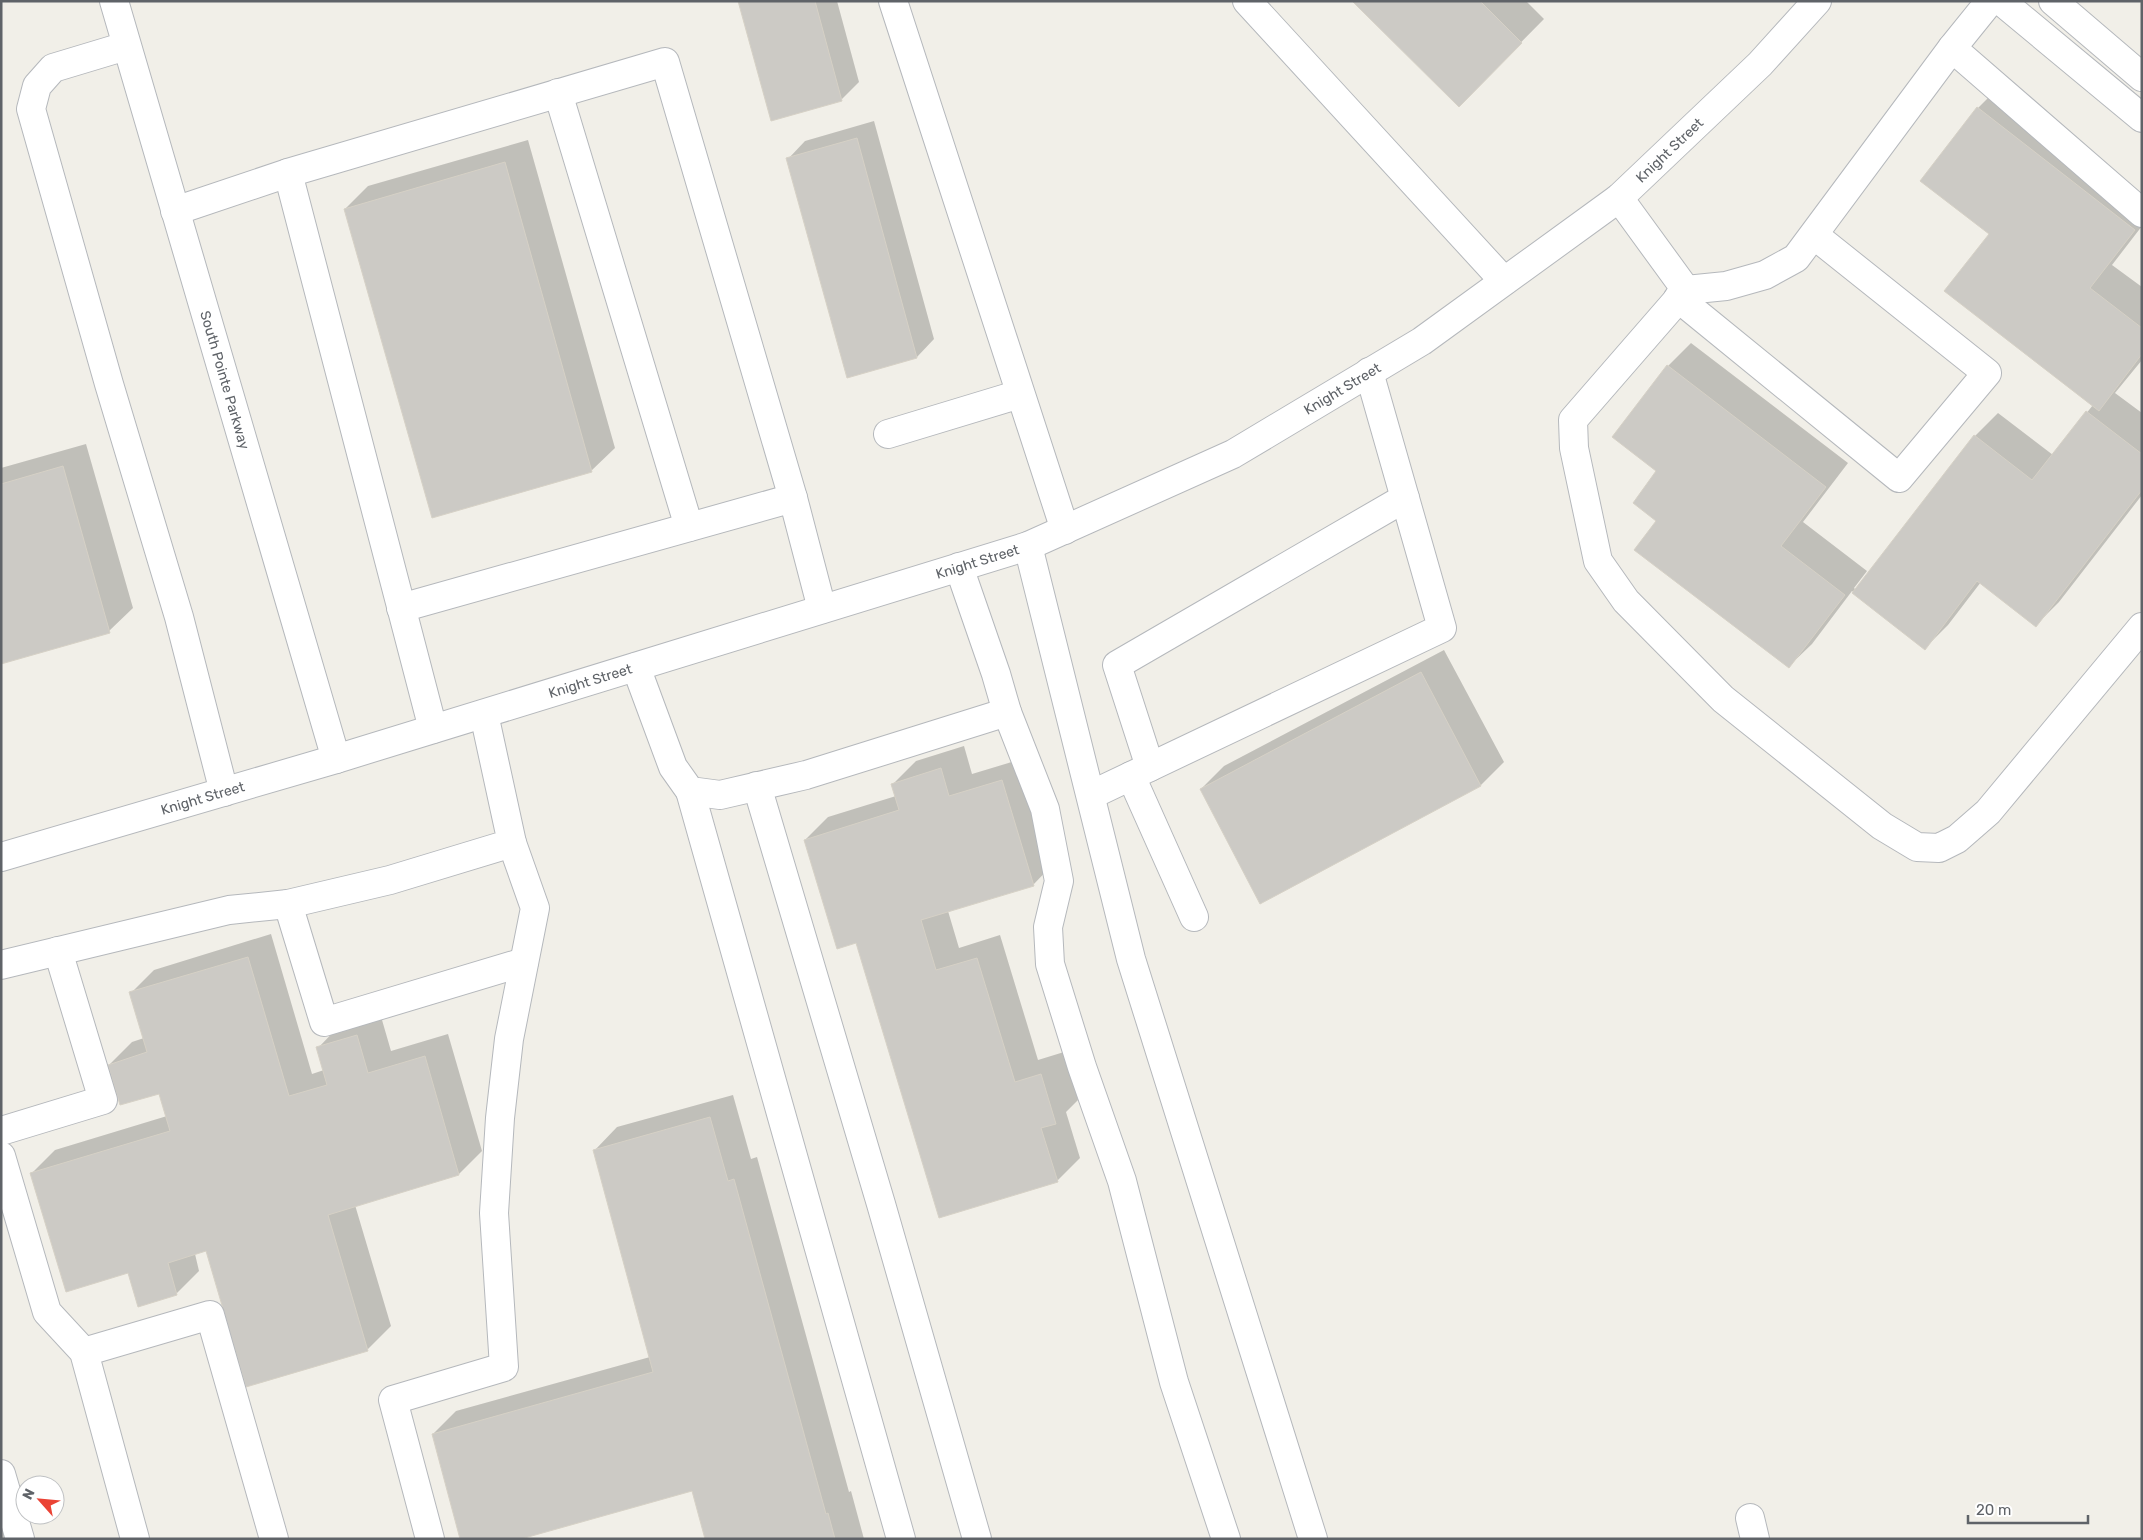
<svg xmlns="http://www.w3.org/2000/svg" width="2143" height="1540" font-family="Rubik,sans-serif">
  <style>
    .shadow { fill: #0003 }
    .building { fill: #cccac5; stroke: #d6d1c6 }
    .lines { fill: none; stroke-linecap: round; stroke-linejoin: round }
    .minor-casing { stroke: #b5b8bc; stroke-width: 30 }
    .minor { stroke: #fff; stroke-width: 28 }
    .labels { text-anchor: middle; stroke-width: 4.5; stroke-linejoin: round; paint-order: stroke }
    .street-label { font-size: 14px; fill: #5f6368; stroke: #fff }
  </style>
  <rect width="100%" height="100%" fill="#f1efe8"/>
  <path class="shadow" d="M739,1H837L859,82L841,100Z
    M1354,1H1526L1544,19L1459,105Z
    M2001,85L2142,194V226L2112,265L2142,287V360L2115,393L2142,413V495L2059,602L2036,625L1981,582L1948,625L1925,648L1852,591L1812,644L1789,666L1658,521V471L1668,366L1691,343L1848,463L1803,522L1867,571L1854,588L1856,590L1975,436L1998,413L2053,455L2093,405L1990,234L1978,108Z
    M874,121L934,339L917,357L848,376L788,159L805,141Z
    M528,140L615,448L591,471L345,209L368,186Z
    M86,444L133,608L109,631L1,663V468Z
    M1444,650L1504,762L1481,785L1260,902L1201,789L1224,766Z
    M964,746L972,774L1025,758L1056,861L1033,885L948,911L959,948L1000,935L1038,1060L1064,1052L1078,1100L1066,1112L1080,1158L1057,1181L805,840L828,817L896,796L893,784L916,761Z
    M271,934L312,1074L324,1070L318,1048L341,1024L380,1013L391,1051L448,1034L482,1151L459,1174L355,1205L391,1326L368,1349L247,1386L207,1249L195,1254L199,1271L176,1294L129,1272L32,1173L55,1150L167,1116L160,1092L109,1065L132,1042L144,1038L131,993L154,970Z
    M733,1095L751,1159L757,1157L849,1492L851,1491L864,1539H706L693,1489L433,1434L456,1411L650,1357L594,1151L617,1127Z
    M1,1513L9,1539H1Z"/>
  <path class="building" d="M738,1H815L842,101L771,121Z
    M1352,1H1480L1522,43L1459,107Z
    M1977,107L2135,230L2090,288L2142,328V354L2099,411L1944,291L1989,234L1920,181Z
    M857,138L917,358L847,378L786,158Z
    M505,162L592,472L432,518L344,209Z
    M1667,365L1826,487L1781,546L1845,595L1789,668L1634,550L1656,521L1633,503L1656,471L1612,437Z
    M2086,411L2142,454V490L2036,627L1977,581L1925,650L1852,593L1974,435L2032,480Z
    M63,466L110,633L1,664V484Z
    M1421,672L1481,786L1260,904L1200,789Z
    M941,768L949,796L1002,780L1034,886L921,920L936,970L977,958L1015,1082L1041,1074L1056,1124L1041,1128L1058,1182L939,1218L856,943L837,949L804,840L899,810L891,784Z
    M248,957L289,1096L327,1085L316,1047L357,1035L368,1073L425,1056L459,1175L328,1215L368,1351L246,1387L206,1251L168,1263L177,1295L138,1307L128,1273L66,1292L30,1173L170,1131L159,1094L120,1105L108,1065L147,1052L129,992Z
    M710,1117L728,1181L734,1179L826,1514L828,1513L835,1539H705L692,1491L521,1539H460L432,1434L653,1372L593,1150Z"/>
  <g class="lines">
    <g class="minor-casing">
      <g id="minor">
        <path id="s1" d="M114,1L336,759"/>
        <path d="M893,1L1065,530"/>
        <path d="M1247,1L1504,281"/>
        <path d="M2001,1L2142,118"/>
        <path d="M2053,1L2142,77"/>
        <path d="M126,46L53,68L37,86L31,109L109,384L179,617L224,792"/>
        <path d="M1952,48L1990,1"/>
        <path d="M558,93L689,527"/>
        <path d="M1619,198L1686,290"/>
        <path d="M175,211L288,173"/>
        <path d="M2142,213L1952,48L1796,258L1765,275L1726,286L1686,290L1573,420L1574,448L1598,561L1626,601L1723,699L1882,826L1917,847L1939,848L1957,839L1988,812L2142,627"/>
        <path d="M1678,298L1899,478L1987,373L1814,235"/>
        <path d="M888,434L1020,394"/>
        <path d="M1028,546L1131,959L1313,1539"/>
        <path d="M401,608L793,498"/>
        <path d="M636,667L673,767L690,791L720,795L806,775L1007,712L996,674L959,567"/>
        <path d="M1007,712L1045,809L1059,881L1048,927L1050,964L1082,1067L1122,1181L1174,1382L1226,1539"/>
        <path d="M433,729L288,173L665,62L793,498L822,609"/>
        <path d="M1150,767L1117,665L1405,498"/>
        <path d="M1131,776L1194,917"/>
        <path d="M757,786L881,1204L977,1539"/>
        <path d="M690,791L901,1539"/>
        <path d="M1091,795L1442,628L1369,372"/>
        <path id="s2" d="M1,857L336,759L1028,546L1233,454L1422,341L1619,198L1760,64L1817,1"/>
        <path d="M288,904L324,1022L524,962"/>
        <path d="M1,965L229,910L288,904L390,880L512,843L484,714"/>
        <path d="M1,1131L103,1100L58,951"/>
        <path d="M1,1156L47,1312L84,1352L135,1539"/>
        <path d="M84,1352L210,1315L274,1539"/>
        <path d="M1,1474L20,1539"/>
        <path d="M1750,1518L1755,1539"/>
        <path d="M430,1539L393,1400L504,1367L494,1213L500,1118L509,1039L535,908L512,843"/>
      </g>
    </g>
    <use href="#minor" class="minor"/>
  </g>
  <g class="labels">
    <g class="street-label">
      <text dy="5" stroke="none"><textPath href="#s2" startOffset="1831">Knight Street</textPath></text>
      <text dy="5" stroke="none"><textPath href="#s1" startOffset="395">South Pointe Parkway</textPath></text>
      <text dy="5" stroke="none"><textPath href="#s2" startOffset="1425">Knight Street</textPath></text>
      <text dy="5" stroke="none"><textPath href="#s2" startOffset="1020">Knight Street</textPath></text>
      <text dy="5" stroke="none"><textPath href="#s2" startOffset="615">Knight Street</textPath></text>
      <text dy="5" stroke="none"><textPath href="#s2" startOffset="210">Knight Street</textPath></text>
    </g>
  </g>
  <rect width="2143" height="1540" fill="none" stroke="#5f6368" stroke-width="5"/>
  <g transform="translate(40 1500) rotate(297)"><circle r="24" fill="#ffffff" stroke="#bfc1c3"/>
  <path d="M0-4L9 19L0 12L-9 19Z" fill="#ea4335"/>
  <text y="-8" font-size="14" font-weight="bold" text-anchor="middle" fill="#5f6368">N</text>
  </g>
  <path d="M1968 1515v8h120v-8" fill="none" stroke="#5f6368" stroke-width="2.5"/>
  <text x="1976" y="1515" font-size="15" fill="#5f6368" stroke="#ffffff" stroke-width="4" paint-order="stroke">20 m</text>
</svg>
